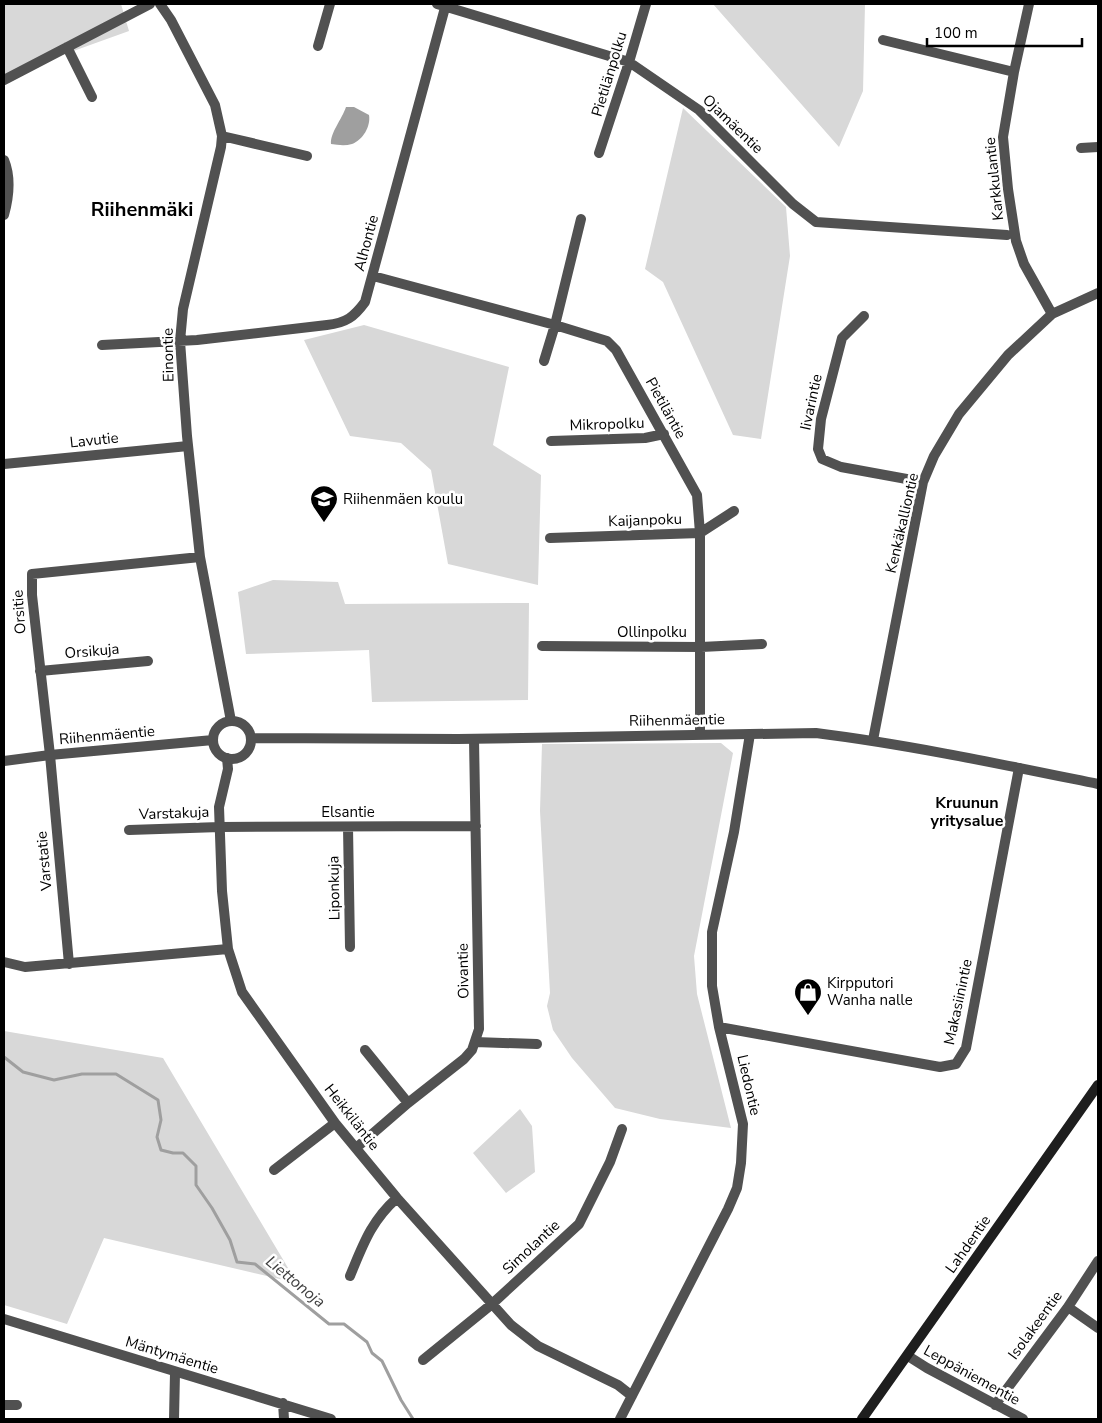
<svg xmlns="http://www.w3.org/2000/svg" width="1102" height="1423" font-family="'Nunito Sans',sans-serif">
  <style>
    .green { fill: #d8d8d8 }
    .water { fill: #9f9f9f }
    .lines { fill: none; stroke-linecap: round; stroke-linejoin: round }
    .stream { stroke: #9f9f9f; stroke-width: 3 }
    .minor { stroke: #515151; stroke-width: 10 }
    .tertiary { stroke: #515151; stroke-width: 10 }
    .secondary { stroke: #1e1e1e; stroke-width: 10 }
    .labels { text-anchor: middle; stroke-width: 5; stroke-linejoin: round; paint-order: stroke }
    .street-label { font-size: 15px; fill: #000; stroke: #fff }
    .poi-label { font-size: 15px; fill: #000; stroke: #fff; text-anchor: start }
    .neighbourhood-label { font-size: 16px; font-weight: bold; fill: #000; stroke: #fff }
    .water-label { font-size: 16px; font-style: italic; fill: #404040; stroke: #fff }
    .district-label { font-size: 20px; font-weight: bold; fill: #000; stroke: #fff }
  </style>
  <rect width="100%" height="100%" fill="#fff"/>
  <path class="green" d="M4,4H121L129,31L4,76Z
    M713,4H865L863,91L839,147Z
    M683,108L786,207L790,256L761,439L733,435L663,282L645,269Z
    M364,325L509,367L493,445L541,475L538,585L448,564L431,470L401,443L350,436L304,340Z
    M273,580L338,582L345,604L529,603L528,700L372,702L369,650L246,654L238,592Z
    M721,743L733,753L694,956L697,994L731,1128L660,1119L615,1108L572,1058L553,1030L547,1006L550,993L540,811L542,744Z
    M4,1031L163,1058L297,1283L104,1238L67,1324L4,1305Z
    M520,1109L532,1126L535,1172L506,1193L473,1153Z"/>
  <path class="water" d="M346,107H354L369,115C371,126 363,140 352,144C345,146 338,145 331,144C330,133 342,119 346,107Z"/>
  <g class="lines">
    <path class="stream" d="M4,1057L23,1072L54,1080L82,1074H116L158,1100L161,1120L157,1137L161,1150L173,1153H183L196,1166V1185L212,1208L230,1240L237,1262L255,1264L329,1324H344L367,1342L372,1353L382,1361L401,1400L413,1419"/>
    <path class="minor" d="M160,4L171,20L215,105L222,136L221,147L183,309L180,341L187,436L200,557L231,721
      M437,4L629,62L699,110L793,204L816,222L1007,235
      M1029,4L1014,72L1003,137L1008,189L1016,241L1024,264L1052,314
      M883,40L1014,72
      M318,46L330,4
      M67,47L92,97
      M4,80L150,4
      M222,136L307,156
      M1081,148L1098,147
      M599,153L629,62L646,4
      M4,160C11,177 9,197 4,215
      M373,276L555,325L607,341L616,350L697,495L700,533V734
      M864,316L842,338L821,419L818,449L822,459L841,467L923,482
      M102,345L197,340L327,325C346,323 354,317 365,302L446,4
      M544,361L555,325L581,219
      M551,441L645,438L664,434
      M4,464L188,446
      M550,538L700,533L734,511
      M542,646L701,647L762,644
      M40,671L148,661
      M873,740L923,482L934,456L959,414L1008,355L1052,314L1098,293
      M227,758L228,769L219,807L222,891L228,949L242,992L335,1123L397,1198L511,1325L538,1346L618,1385L632,1396
      M348,827L350,947
      M129,830L220,827L476,826
      M4,962L25,967L228,949
      M69,964L50,755L32,595V574L200,557
      M719,1027L940,1067L956,1064L966,1048L1019,768
      M475,1042L537,1044
      M365,1050L408,1103
      M356,1148L408,1103L464,1059L472,1050L479,1029L474,739
      M274,1170L335,1123
      M350,1276C363,1245 371,1221 397,1198
      M1068,1307L1098,1328
      M4,1319L331,1419
      M908,1356L927,1368L1023,1419
      M423,1360L492,1304L579,1224L610,1162L622,1129
      M283,1403L284,1419
      M4,1405H17
      M995,1405L1068,1307L1098,1261
      M174,1419L175,1373
      M620,1419L728,1209L737,1188L741,1163L743,1124L719,1027L712,986V932L734,832L750,734"/>
    <path class="tertiary" d="M213 740a19 19 0 1 1 38 0a19 19 0 1 1-38 0Z
      M251,738L458,739L816,733C911,745 1005,765 1098,784
      M4,761L50,755L213,740"/>
    <path class="secondary" d="M862,1419L1098,1085"/>
  </g>
  <defs>
    <g id="school-pin" transform="scale(1.4375)"><path d="M0 17L-7.5 6A9.5 9.5 0 1 1 7.5 6Z" fill="#000" stroke="#fff"/><path d="M0-5L7-2L0 1L-7-2ZM-4 1L0 2.5L4 1V4Q0 6-4 4Z" fill="#fff"/></g>
    <g id="shop-pin" transform="scale(1.4375)"><path d="M0 17L-7.5 6A9.5 9.5 0 1 1 7.5 6Z" fill="#000" stroke="#fff"/><path d="M-5-2.5h2.3a2.7 3.5 0 0 1 5.4 0H5L5.5 6h-11ZM-1.5-2.5h3a1.5 2.3 0 0 0-3 0Z" fill="#fff"/></g>
  </defs>
  <g fill-rule="evenodd">
    <use href="#school-pin" x="324" y="499"/>
    <use href="#shop-pin" x="808" y="992"/>
  </g>
  <g class="labels">
    <g class="street-label">
      <text transform="translate(609 74) rotate(-73)" y="5">Pietilänpolku</text>
      <text transform="translate(733 124) rotate(44)" y="5">Ojamäentie</text>
      <text transform="translate(994 179) rotate(-96)" y="5">Karkkulantie</text>
      <text transform="translate(366 243) rotate(-75)" y="5">Alhontie</text>
      <text transform="translate(168 355) rotate(-91)" y="5">Einontie</text>
      <text transform="translate(811 402) rotate(-78)" y="5">Iivarintie</text>
      <text transform="translate(666 408) rotate(61)" y="5">Pietiläntie</text>
      <text transform="translate(607 424) rotate(-2)" y="5">Mikropolku</text>
      <text transform="translate(94 440) rotate(-6)" y="5">Lavutie</text>
      <text transform="translate(645 520) rotate(-2)" y="5">Kaijanpoku</text>
      <text transform="translate(902 523) rotate(-77)" y="5">Kenkäkalliontie</text>
      <text transform="translate(19 612) rotate(-94)" y="5">Orsitie</text>
      <text x="652" y="637">Ollinpolku</text>
      <text transform="translate(92 651) rotate(-5)" y="5">Orsikuja</text>
      <text transform="translate(677 720) rotate(-1)" y="5">Riihenmäentie</text>
      <text transform="translate(107 735) rotate(-5)" y="5">Riihenmäentie</text>
      <text x="348" y="817">Elsantie</text>
      <text transform="translate(174 813) rotate(-2)" y="5">Varstakuja</text>
      <text transform="translate(44 861) rotate(-95)" y="5">Varstatie</text>
      <text transform="translate(334 888) rotate(-91)" y="5">Liponkuja</text>
      <text transform="translate(463 971) rotate(-91)" y="5">Oivantie</text>
      <text transform="translate(958 1002) rotate(-78)" y="5">Makasiinintie</text>
      <text transform="translate(749 1085) rotate(77)" y="5">Liedontie</text>
      <text transform="translate(352 1117) rotate(52)" y="5">Heikkiläntie</text>
      <text transform="translate(968 1244) rotate(-55)" y="5">Lahdentie</text>
      <text transform="translate(531 1247) rotate(-43)" y="5">Simolantie</text>
      <text transform="translate(1035 1325) rotate(-54)" y="5">Isolakeentie</text>
      <text transform="translate(172 1355) rotate(17)" y="5">Mäntymäentie</text>
      <text transform="translate(972 1375) rotate(29)" y="5">Leppäniementie</text>
    </g>
    <g class="poi-label">
      <text x="343" y="504">Riihenmäen koulu</text>
      <text x="827" y="988">Kirpputori<tspan x="827" dy="17">Wanha nalle</tspan></text>
    </g>
    <g class="neighbourhood-label">
      <text x="967" y="808">Kruunun<tspan x="967" dy="18">yritysalue</tspan></text>
    </g>
    <g class="water-label">
      <text transform="translate(296 1281) rotate(39)" y="6">Liettonoja</text>
    </g>
    <g class="district-label">
      <text x="142" y="216">Riihenmäki</text>
    </g>
  </g>
  <rect width="1102" height="1423" fill="none" stroke="#000000" stroke-width="10"/>
  <path d="M927 38v8h155v-8" fill="none" stroke="#000000" stroke-width="2.5"/>
  <text x="934" y="38" font-size="15" fill="#000000" stroke="#ffffff" stroke-width="4" paint-order="stroke">100 m</text>
</svg>
